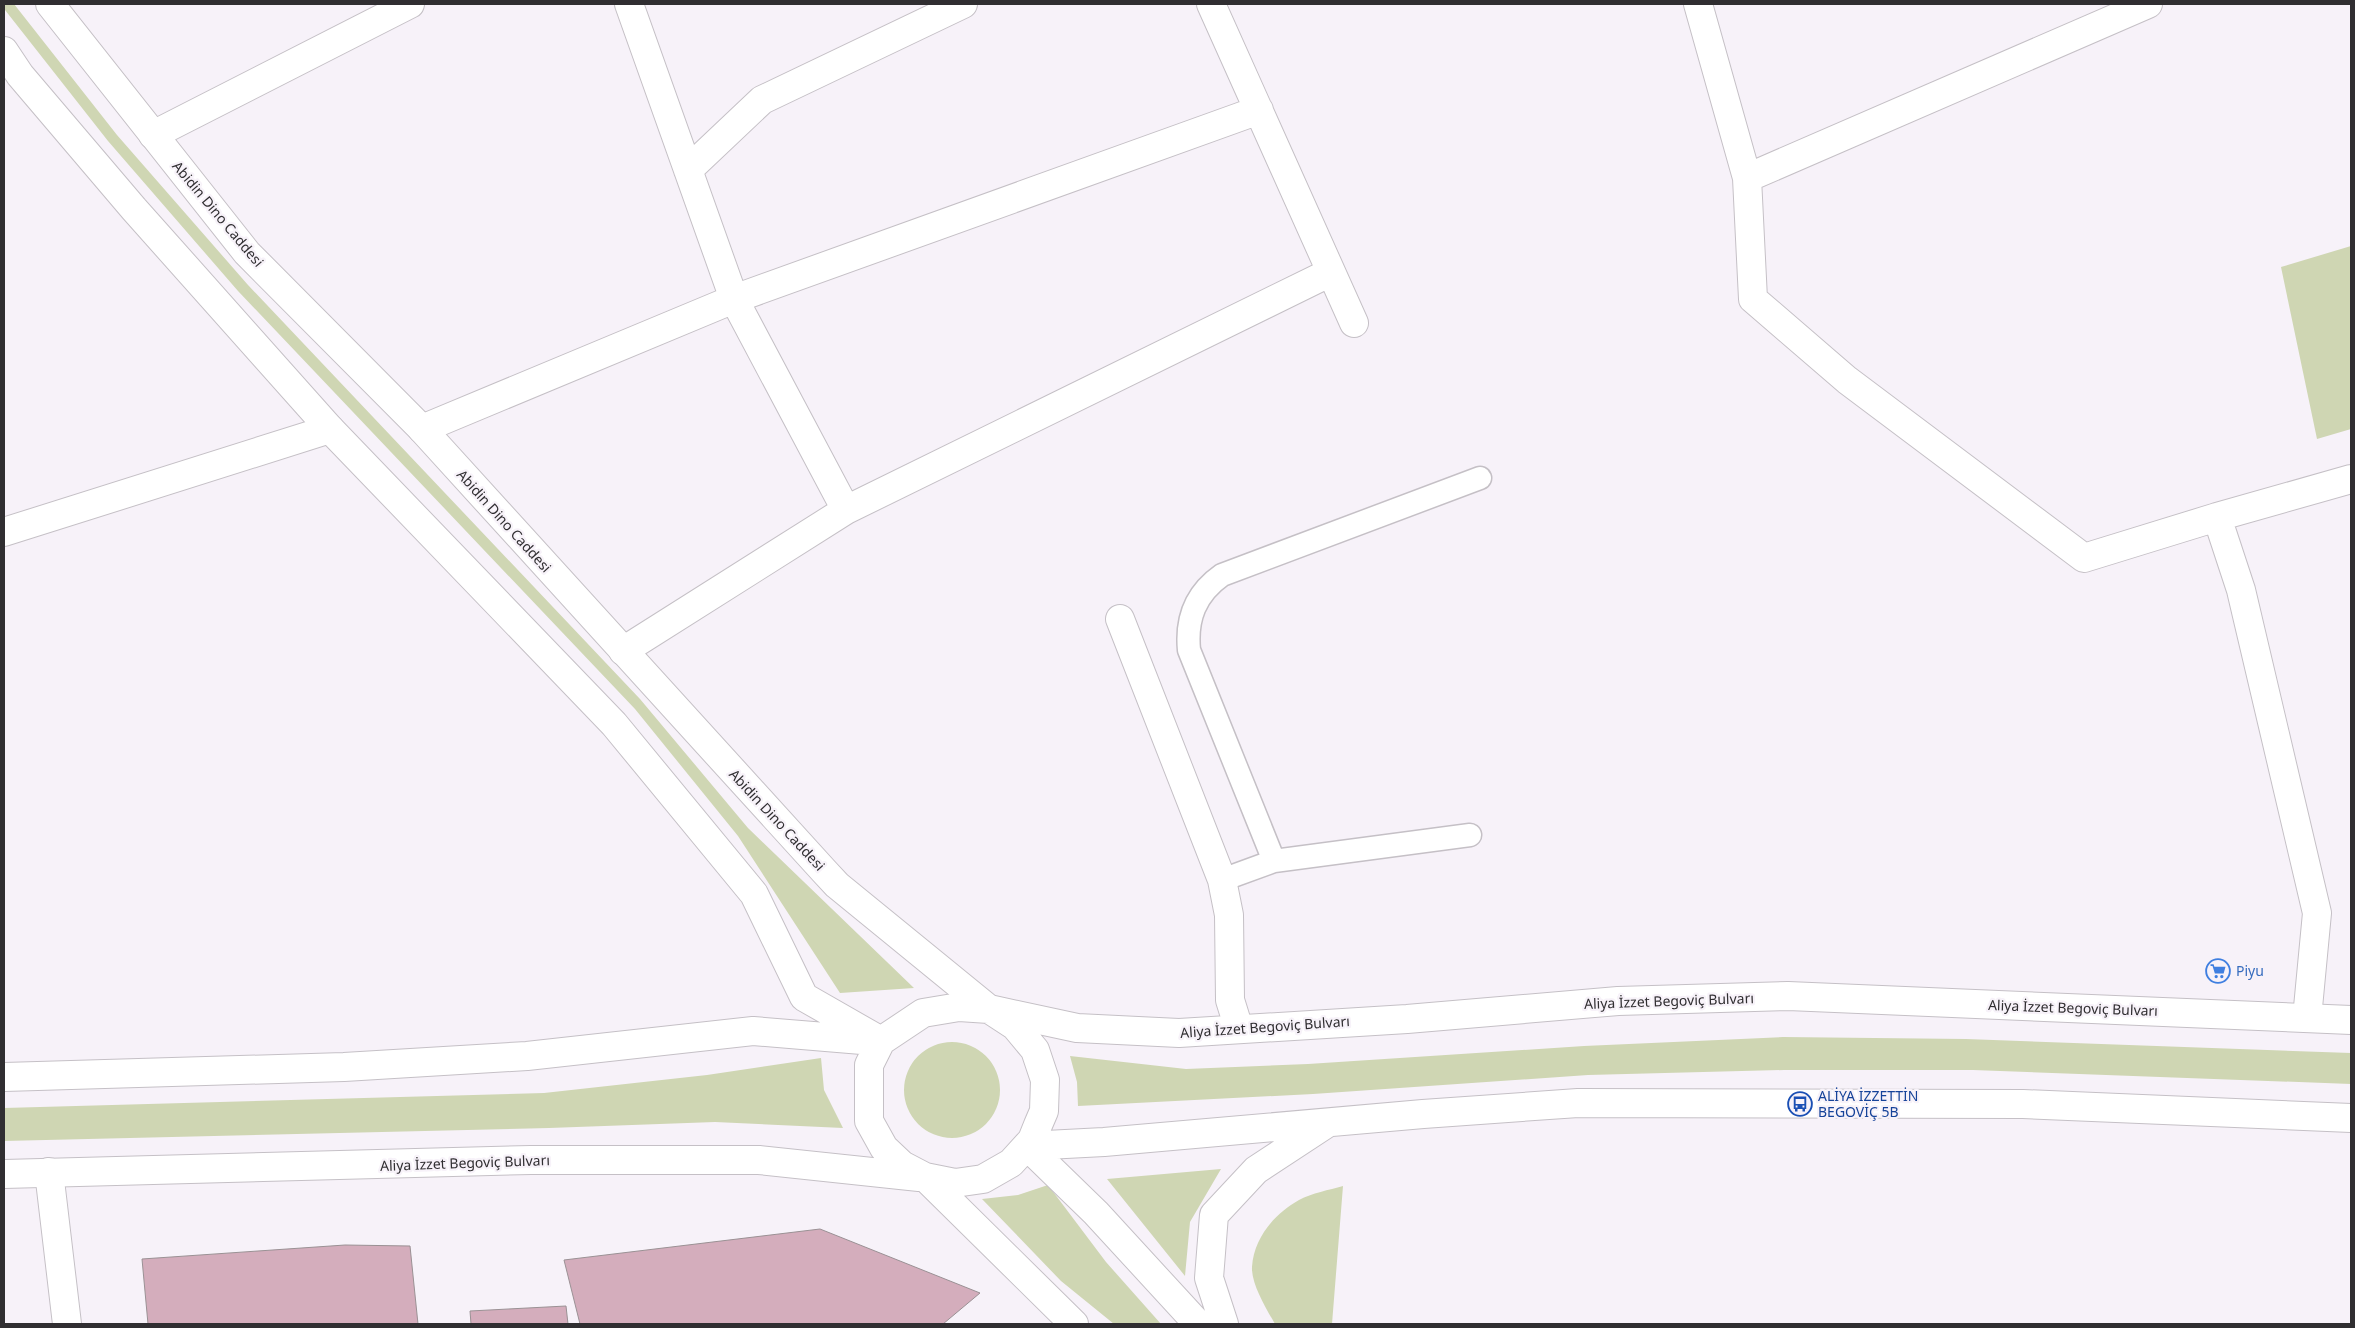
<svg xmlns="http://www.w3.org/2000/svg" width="2355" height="1328" font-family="'Noto Sans',sans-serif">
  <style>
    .green { fill: #cfd6b3 }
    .building { fill: #d4adbc; stroke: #9a9194 }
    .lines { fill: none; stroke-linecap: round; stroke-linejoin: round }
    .lane-casing { stroke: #c5c0c6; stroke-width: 25 }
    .street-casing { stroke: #c5c0c6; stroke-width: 30 }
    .secondary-casing { stroke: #c5c0c6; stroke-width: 30 }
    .lane { stroke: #fff; stroke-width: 22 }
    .street { stroke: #fff; stroke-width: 28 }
    .secondary { stroke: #fff; stroke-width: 28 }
    .labels { text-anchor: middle; stroke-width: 4.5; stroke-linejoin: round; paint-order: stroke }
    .street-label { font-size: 14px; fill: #302e31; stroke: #f7f2f9 }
    .shop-label { font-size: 14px; fill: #366cbe; stroke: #f7f2f9; text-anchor: start }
    .transit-label { font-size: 14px; fill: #164399; stroke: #f7f2f9; text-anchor: start }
  </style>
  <rect width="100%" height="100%" fill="#f7f2f9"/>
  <path class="green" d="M4,4H14L117,135L248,285L640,699L748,828L914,988L840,993L738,836L635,709L238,291L108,141L5,10Z
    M2351,246V429L2317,439L2281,267Z
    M1783,1037L1966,1039L2351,1053V1084L1973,1070H1784L1588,1075L1313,1094L1078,1106L1077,1082L1070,1056L1186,1069L1308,1064L1584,1046Z
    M904 1090a48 48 0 1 1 96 0a48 48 0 1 1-96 0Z
    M821,1058L824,1090L843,1128L715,1122L549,1128L4,1141V1108L544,1093L707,1075Z
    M1221,1169L1190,1222L1185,1276L1107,1179Z
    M1048,1185L1106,1262L1161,1324H1114L1061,1281L982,1199L1018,1195Z
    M1343,1186L1332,1324H1275C1267,1310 1251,1284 1252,1267C1254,1238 1274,1214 1299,1200C1312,1193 1329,1190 1343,1186Z"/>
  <path class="building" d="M820,1229L980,1293L943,1324H580L564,1260Z
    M345,1245L410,1246L418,1324H148L142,1259Z
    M566,1306L568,1324H471L470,1311Z"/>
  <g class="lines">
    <g class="lane-casing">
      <path id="lane" d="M1274,861L1189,650C1186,619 1195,594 1222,575L1480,478
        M1222,880L1274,861L1470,835"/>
    </g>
    <g class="street-casing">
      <path id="street" d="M1211,4L1354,323
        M1698,4L1747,178L1753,299L1847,380L2084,558L2217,517L2241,590L2317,913L2307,1018
        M153,135L410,4
        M688,170L762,100L963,4
        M1747,178L2148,4
        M422,429L734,299L629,4
        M846,510L734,299L1259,110
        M2217,517L2351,479
        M4,532L330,429
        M1120,619L1222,880L1229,915L1230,1000L1239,1029
        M623,651L846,510L1331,272
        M49,1172L67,1324"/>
    </g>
    <g class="secondary-casing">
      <path id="secondary" d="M50,4L247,253L422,429L824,871L837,885L989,1009L1015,1026L1035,1050L1045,1080L1044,1111L1038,1125L1032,1140L1011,1163L983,1179L955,1183L925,1177L902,1165L884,1148L869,1121V1065L881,1041L923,1013L959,1007L989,1009L1077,1028L1179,1033L1407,1019L1618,1001L1788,996L2351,1020
        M4,51L20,75L134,209L330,429L614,724L754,894L804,997L881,1041
        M4,1077L344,1067L527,1056L753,1031L874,1041
        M1027,1146L1104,1142L1423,1114L1578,1103L2023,1104L2351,1118
        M1027,1146L1096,1213L1198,1324
        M4,1174L531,1160H759L919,1177
        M925,1177L1074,1324
        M1224,1324L1209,1278L1214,1215L1256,1170L1326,1124"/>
    </g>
    <use href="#lane" class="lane"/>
    <use href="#street" class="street"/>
    <use href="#secondary" class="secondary"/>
  </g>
  <defs>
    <g id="supermarket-ring" transform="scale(1.25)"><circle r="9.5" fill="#f7f2f9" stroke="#3f7fe0" stroke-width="1.5"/><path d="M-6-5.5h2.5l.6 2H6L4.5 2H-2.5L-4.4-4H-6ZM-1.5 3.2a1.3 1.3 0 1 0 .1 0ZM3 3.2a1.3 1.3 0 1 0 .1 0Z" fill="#3f7fe0"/></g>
    <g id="bus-ring" transform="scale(1.25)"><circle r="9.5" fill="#f7f2f9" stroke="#1a4fb4" stroke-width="1.5"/><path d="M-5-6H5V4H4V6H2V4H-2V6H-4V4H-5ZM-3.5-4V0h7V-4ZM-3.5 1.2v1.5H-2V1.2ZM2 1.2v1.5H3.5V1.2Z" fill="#1a4fb4"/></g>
  </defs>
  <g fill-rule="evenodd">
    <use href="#supermarket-ring" x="2218" y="971"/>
    <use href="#bus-ring" x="1800" y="1104"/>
  </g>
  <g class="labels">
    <g class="street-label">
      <text transform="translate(218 214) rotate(50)" y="5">Abidin Dino Caddesi</text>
      <text transform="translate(504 521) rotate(48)" y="5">Abidin Dino Caddesi</text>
      <text transform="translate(777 820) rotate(47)" y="5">Abidin Dino Caddesi</text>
      <text transform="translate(1669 1001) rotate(-2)" y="5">Aliya İzzet Begoviç Bulvarı</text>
      <text transform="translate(2073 1008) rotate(2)" y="5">Aliya İzzet Begoviç Bulvarı</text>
      <text transform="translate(1265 1027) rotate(-4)" y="5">Aliya İzzet Begoviç Bulvarı</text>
      <text transform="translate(465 1163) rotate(-2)" y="5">Aliya İzzet Begoviç Bulvarı</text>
    </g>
    <g class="shop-label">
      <text x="2236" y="976">Piyu</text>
    </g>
    <g class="transit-label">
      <text x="1818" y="1101">ALİYA İZZETTİN<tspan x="1818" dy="16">BEGOVİÇ 5B</tspan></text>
    </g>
  </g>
  <rect width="2355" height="1328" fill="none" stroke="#302e31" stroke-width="10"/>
</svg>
